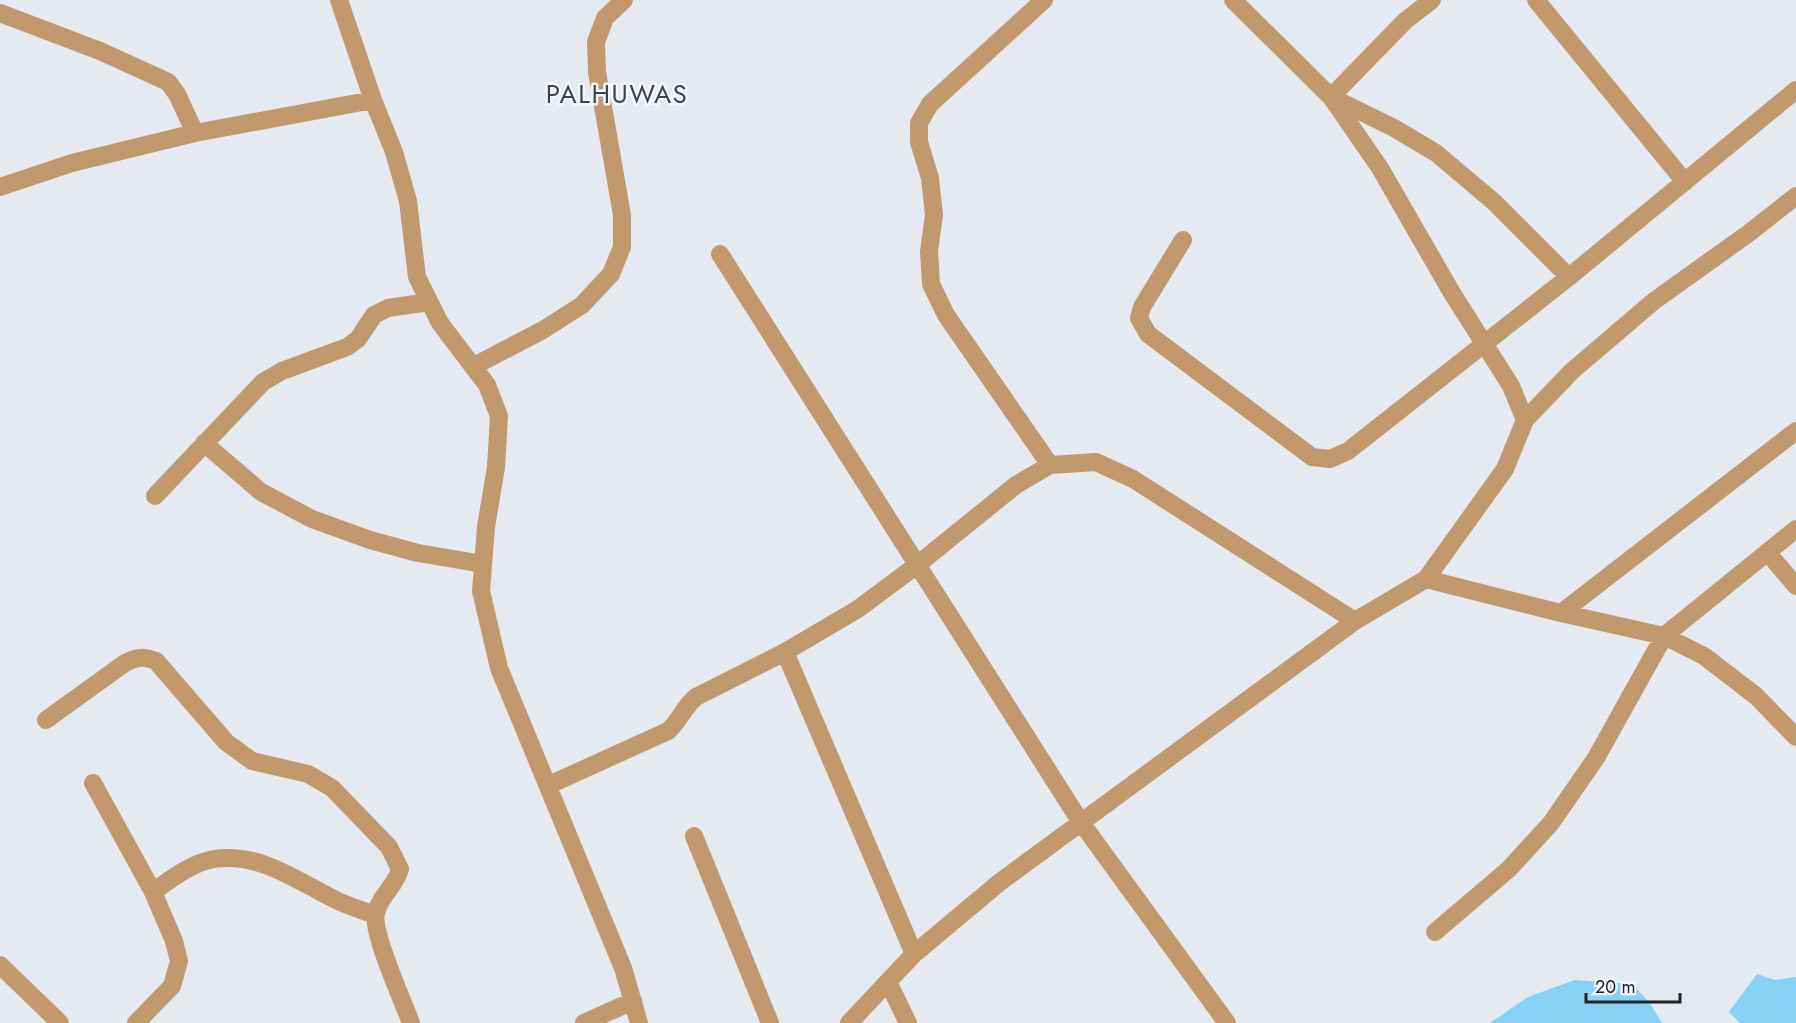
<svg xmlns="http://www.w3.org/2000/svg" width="1796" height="1023" font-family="Jost,sans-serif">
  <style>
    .water { fill: #87d1f7 }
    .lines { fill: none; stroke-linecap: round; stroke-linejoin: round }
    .minor { stroke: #c2996c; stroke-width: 18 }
    .labels { text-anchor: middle; stroke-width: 5; stroke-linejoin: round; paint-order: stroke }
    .quarter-label { font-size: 26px; letter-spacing: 1.5px; fill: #404349; stroke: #f2f7fe }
  </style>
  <rect width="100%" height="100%" fill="#e5e9f0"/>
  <path class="water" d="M1757,974L1775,980L1796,977V1023H1740L1729,1012Z
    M1575,980L1633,984L1651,1005L1662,1023H1490L1528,997Z"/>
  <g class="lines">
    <path class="minor" d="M339,0L373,100L394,152L408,201L417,277L440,323L487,385L499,416L496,467L486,527L481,591L499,668L623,968L639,1023
      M1044,0L930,104L919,123V142L930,178L934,215L929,251L931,284L946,315L1050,465L1096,462L1133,479L1355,621
      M1233,0L1331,97L1380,168L1452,293L1511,386L1525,420
      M1432,0L1405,21L1331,97L1394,128L1436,153L1494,202L1569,277
      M1536,0L1685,182
      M0,13L100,51L168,82L177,94L195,133
      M0,187L72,163L195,133L373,100
      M1183,240L1142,307L1139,318L1148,334L1312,457L1330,459L1348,451L1569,277L1796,90
      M720,254L1080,821L1227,1023
      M474,366L543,330L582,305L611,274L622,247V215L597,72L596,42L605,18L624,0
      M204,443L261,492L312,519L370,540L418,553L483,564
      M155,496L263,382L282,371L347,347L358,339L374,315L388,308L429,302
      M1767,552L1796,586
      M1426,579L1561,613L1664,636L1704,656L1756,696L1796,737
      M1561,613L1796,431
      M46,720L125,663C137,657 143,656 156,661L226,742L252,761L308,774L332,788L389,847L400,869C396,886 380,895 376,913C371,932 403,1001 411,1023
      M93,783L153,892L174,941L179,961L172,986L136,1023
      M549,785L668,731C680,720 684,707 696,697L785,652
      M694,836L770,1023
      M153,892C171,879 191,863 214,859C260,852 297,881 336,900C348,906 362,910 375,915
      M1435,932L1509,869L1551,823L1596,758L1664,636L1796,529
      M914,954L785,652L858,609L917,565L1016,485L1050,465
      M0,965L60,1023
      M888,982L908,1023
      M584,1023L633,1001
      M849,1023L914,954L1000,882L1355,621L1426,579L1505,469L1525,420L1572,371L1654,301L1749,233L1796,196"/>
  </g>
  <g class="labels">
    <g class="quarter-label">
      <text x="617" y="103">PALHUWAS</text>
    </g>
  </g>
  <path d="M1586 993v9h94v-9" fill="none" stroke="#202224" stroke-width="3"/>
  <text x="1595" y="993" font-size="18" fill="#202224" stroke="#f2f7fe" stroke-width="4.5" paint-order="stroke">20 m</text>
</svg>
